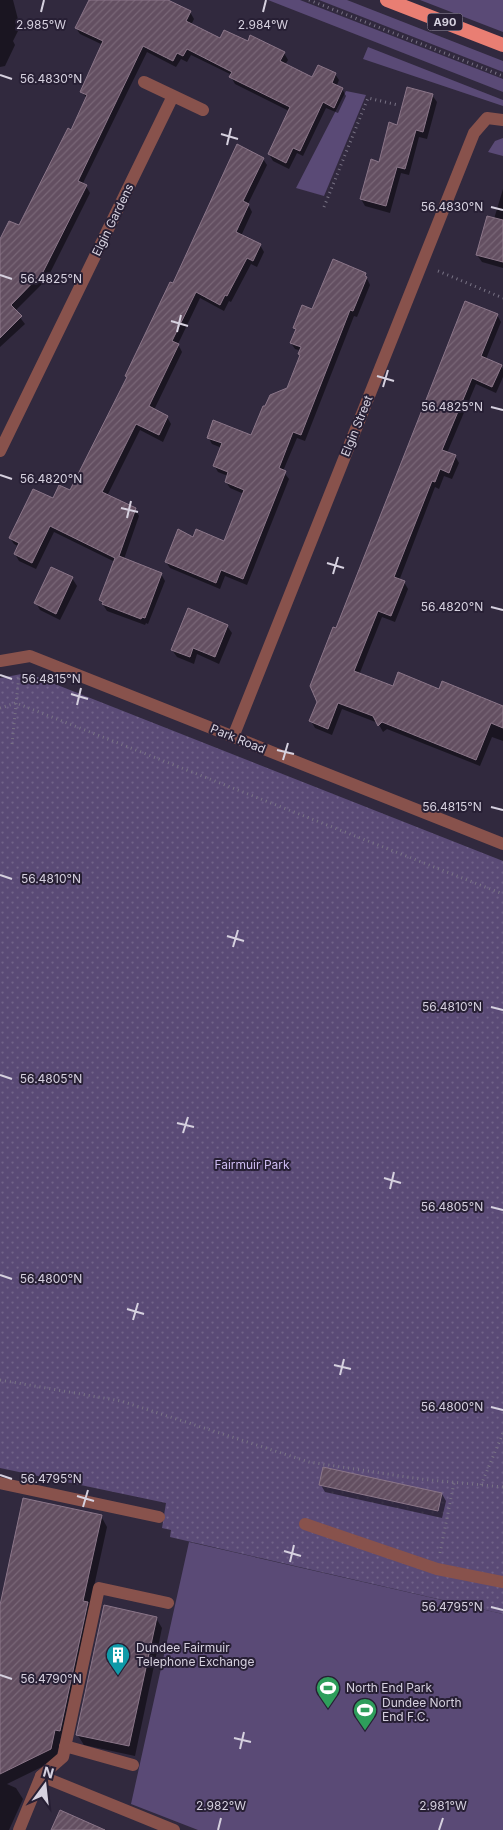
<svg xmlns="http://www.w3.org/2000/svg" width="503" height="1830" font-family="Inter,sans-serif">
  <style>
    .grass { fill: #5a4a76 }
    .park { fill: url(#park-dots) }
    .shadow { fill: #0007 }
    .building { fill: url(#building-hatch); stroke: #8b7689 }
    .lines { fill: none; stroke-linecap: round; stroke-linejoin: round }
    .path { stroke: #797385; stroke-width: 3; stroke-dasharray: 1 4; stroke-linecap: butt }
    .service { stroke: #88524c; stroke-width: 12 }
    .minor { stroke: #88524c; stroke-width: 12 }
    .trunk { stroke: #e97e73; stroke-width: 14 }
    .ticks { fill: none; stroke: #d6d1df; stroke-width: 2 }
    .labels { text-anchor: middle; stroke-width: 4; stroke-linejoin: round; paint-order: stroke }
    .shield { fill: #271f34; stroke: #a29cac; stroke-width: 1 }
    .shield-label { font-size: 11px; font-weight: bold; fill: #d6d1df }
    .street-label { font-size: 12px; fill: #d6d1df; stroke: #271f34 }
    .park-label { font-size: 12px; fill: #cebbf2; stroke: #271f34 }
    .poi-label { font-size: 12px; fill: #d6d1df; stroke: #271f34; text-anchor: start }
    .ticks-label { font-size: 12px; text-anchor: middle; fill: #d6d1df; stroke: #271f34; stroke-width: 4; stroke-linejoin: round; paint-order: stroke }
  </style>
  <defs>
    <pattern id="park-dots" width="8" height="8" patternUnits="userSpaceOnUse" patternTransform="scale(1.25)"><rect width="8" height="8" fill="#5a4a76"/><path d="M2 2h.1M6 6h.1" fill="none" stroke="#716389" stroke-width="1.8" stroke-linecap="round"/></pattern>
    <pattern id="building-hatch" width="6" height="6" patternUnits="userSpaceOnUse" patternTransform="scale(1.25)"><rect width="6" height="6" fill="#634f61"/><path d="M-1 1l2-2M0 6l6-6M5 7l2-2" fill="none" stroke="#796777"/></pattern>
  </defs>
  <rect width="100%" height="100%" fill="#31293e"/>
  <path class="grass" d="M268,0H300L503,79V92Z
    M319,0H347L503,61V72Z
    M420,0H503V32Z
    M368,47L503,100V106L363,59Z
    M346,91L366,95L324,196L296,188Z
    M503,138V156L488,152L495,141Z
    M189,1542L503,1614V1830H198L131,1804Z"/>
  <path class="park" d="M27,673L503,861V1614L170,1537L171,1530L162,1528L166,1503L0,1468V678Z"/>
  <path class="shadow" d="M0,0H13L20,27L13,41L15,45L5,66L0,67Z
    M90,0H150L190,12L194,19L191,25L221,40L248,43L284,53L288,60L285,65L313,79L335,74L339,80L336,87L342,89L346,96L338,113L326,108L303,156L297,153L289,169L273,161L269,154L289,111L235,84L231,77L232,75L191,55L187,62L181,59L176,67L147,52L82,185L86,186L90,193L47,279L15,311L25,324L0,347V256L20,227L71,131L87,99L82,91L103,45L80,34L76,28Z
    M432,95L437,102L427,139L419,137L409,175L401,173L390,213L365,206L361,199L379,163Z
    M263,159L267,165L248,204L252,212L241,236L260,245L264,252L257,267L251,264L231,302L229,301L224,311L200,298L178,344L182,352L154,410L167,417L171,424L163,442L140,430L107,496L135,509L139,516L124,559L161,574L165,581L148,624L146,623L145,625L107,611L100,600L115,562L54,532L36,569L19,561L15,554L19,547L14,544L10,538L53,500L71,492L174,285Z
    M503,189V268L482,262L477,255L494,219Z
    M365,274L370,285L357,317L354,316L305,441L297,438L283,471L289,479L247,585L225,576L220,589L170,568L166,562L193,539L225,542L244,494L230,488L226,482L228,476L218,472L214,465L222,448L212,444L208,437H252L288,389L301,357L299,354L301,351L295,349L291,343L296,331L294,328L312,311Z
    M497,315L501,322L486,359L501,366L503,369V377L496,393L476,384L447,453L455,456L459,463L452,479L444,476L439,489L435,487L399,581L404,582L408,589L395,622L382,617L359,675L393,688L439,690L503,707V741L492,737L480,766L387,729L383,732L378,723L342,709L332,735L315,728L311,721L318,702L336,630Z
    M72,578L77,586L60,620L40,610L36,603Z
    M227,626L232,633L219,664L197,654L194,664L177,657L172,650Z
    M321,1485L442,1494L446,1501L442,1518L325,1492Z
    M101,1516L107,1527L56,1760L7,1784L16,1788L23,1799L9,1830H0V1610Z
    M156,1618L162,1628L135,1756L84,1745L77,1734Z"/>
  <path class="building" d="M89,0H168L191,11L186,21L220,38L224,30L248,41L250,35L285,52L280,61L312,77L318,65L336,73L332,83L343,88L334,108L323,102L300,151L293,148L286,163L268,154L290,107L229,77L232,72L187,49L183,56L177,53L173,61L143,46L78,181L87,185L43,272L11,305L22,316L0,338V239L9,221L19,225L68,128L71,130L87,95L80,92L103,41L75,28Z
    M407,87L433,94L423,132L416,130L405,169L397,167L386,206L360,199L371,159L379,162L389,122L397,125Z
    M237,144L264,158L243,201L249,204L236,232L261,244L253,261L247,258L227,296L225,295L220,305L196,292L172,341L179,344L149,406L168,416L159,435L136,424L102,492L136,508L119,556L162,573L145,618L142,617L141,619L102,604L103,602L99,600L115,558L50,526L32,563L14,554L19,543L9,538L33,489L53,498L59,485L70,490L127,377L125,376L170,282L173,283Z
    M487,216L503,220V262L476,255Z
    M333,259L366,273L365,276L367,277L353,311L350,310L301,435L293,432L279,468L286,471L243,579L221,570L216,583L165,562L178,529L193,537L196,529L224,541L244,490L225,482L228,472L213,466L222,443L207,438L213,420L251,435L263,406H265L270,395L287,388L300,355L298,354L301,347L290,343L296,329L293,328L302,305L312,309Z
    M465,301L498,314L481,356L502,365L492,387L472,378L442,450L456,455L449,473L440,469L435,482L432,481L394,577L405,581L391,616L378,611L354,671L393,686L398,672L439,689L442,681L503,706V728L491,723L476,760L382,722L378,726L373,716L338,703L328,729L309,721L317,702L310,686L333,627L336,628Z
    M51,567L73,577L56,614L34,603Z
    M188,608L228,625L215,657L193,648L190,657L171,650Z
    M323,1467L442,1493L438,1511L319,1485Z
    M23,1498L102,1515L83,1601L88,1602L60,1731L55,1730L51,1749L0,1774V1605Z
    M104,1605L157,1617L129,1746L76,1735Z
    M60,1810L105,1830H51Z"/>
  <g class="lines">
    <path class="path" d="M309,0L503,76
      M324,207L368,98L398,105
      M438,271L503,298
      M0,708L16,703L503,894
      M12,744L19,675
      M0,1380L121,1401L309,1462L420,1479L503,1487
      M481,1485L503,1433
      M440,1553L454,1483"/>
    <path class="service" d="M0,1483L159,1517
      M305,1524L437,1569L503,1582
      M168,1603L99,1588L63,1757L41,1776L174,1830
      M65,1746L133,1765"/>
    <path class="minor" d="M144,82L203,110
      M0,451L173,96
      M0,661L30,656L503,844
      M233,737L474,133L487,118L503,120
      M19,1830L41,1776"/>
    <path class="trunk" d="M387,0L503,45"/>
  </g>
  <path class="ticks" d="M41,12L44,0M263,12L266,0M0,75L12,79M221,134L238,139M227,145L231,128M491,207L503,210M0,275L12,279M171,321L188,326M177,332L181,315M377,376L394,381M383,387L388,370M491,407L503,410M0,475L12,479M121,508L138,512M127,518L131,501M327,563L344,568M333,574L338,557M491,607L503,610M0,675L12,679M71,694L88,699M77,705L81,688M277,750L294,754M283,760L288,743M491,807L503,810M0,875L12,879M227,936L244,941M233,947L238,930M491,1007L503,1010M0,1075L12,1079M177,1123L194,1127M183,1133L188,1117M384,1178L401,1183M390,1189L394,1172M491,1207L503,1210M0,1275L12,1279M127,1309L144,1314M133,1320L138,1303M334,1365L351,1369M340,1375L344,1359M491,1407L503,1410M0,1475L12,1479M77,1496L94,1501M83,1507L88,1490M284,1551L301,1556M290,1562L294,1545M491,1607L503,1610M0,1675L12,1679M234,1738L251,1742M240,1749L244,1732M218,1830L221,1818M439,1830L443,1818"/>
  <defs>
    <g id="building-pin" transform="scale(1.25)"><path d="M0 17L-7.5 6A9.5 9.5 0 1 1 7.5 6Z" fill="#0f9aa8" stroke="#271f34"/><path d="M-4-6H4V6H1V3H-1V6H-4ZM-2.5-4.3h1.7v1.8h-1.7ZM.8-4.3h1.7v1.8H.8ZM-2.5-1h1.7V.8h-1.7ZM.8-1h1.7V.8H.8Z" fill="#fff"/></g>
    <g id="stadium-pin" transform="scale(1.25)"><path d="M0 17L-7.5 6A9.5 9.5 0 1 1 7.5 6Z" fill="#2e9e5b" stroke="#271f34"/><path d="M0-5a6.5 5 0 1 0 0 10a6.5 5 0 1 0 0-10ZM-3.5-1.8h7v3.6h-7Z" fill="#fff"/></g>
  </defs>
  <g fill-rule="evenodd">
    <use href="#building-pin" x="118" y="1655"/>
    <use href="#stadium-pin" x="328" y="1688"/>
    <use href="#stadium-pin" x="365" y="1710"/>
  </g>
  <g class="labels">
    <rect class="shield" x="427.5" y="13.5" width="35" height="17" rx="4"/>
    <g class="shield-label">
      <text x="445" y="26">A90</text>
    </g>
    <g class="street-label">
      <text transform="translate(113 220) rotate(-64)" y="4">Elgin Gardens</text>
      <text transform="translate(357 426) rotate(-68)" y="4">Elgin Street</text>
      <text transform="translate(238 739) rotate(22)" y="4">Park Road</text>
    </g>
    <g class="park-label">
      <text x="252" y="1169">Fairmuir Park</text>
    </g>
    <g class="poi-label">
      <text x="136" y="1652">Dundee Fairmuir<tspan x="136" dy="14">Telephone Exchange</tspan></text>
      <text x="346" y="1692">North End Park</text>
      <text x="382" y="1707">Dundee North<tspan x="382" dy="14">End F.C.</tspan></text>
    </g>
  </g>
  <g class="ticks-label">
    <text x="263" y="29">2.984°W</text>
    <text x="41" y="29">2.985°W</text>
    <text x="51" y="83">56.4830°N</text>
    <text x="452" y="211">56.4830°N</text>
    <text x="51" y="283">56.4825°N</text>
    <text x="452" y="411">56.4825°N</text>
    <text x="51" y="483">56.4820°N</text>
    <text x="452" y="611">56.4820°N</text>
    <text x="51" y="683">56.4815°N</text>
    <text x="452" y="811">56.4815°N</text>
    <text x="51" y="883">56.4810°N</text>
    <text x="452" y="1011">56.4810°N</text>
    <text x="51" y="1083">56.4805°N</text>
    <text x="452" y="1211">56.4805°N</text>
    <text x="51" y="1283">56.4800°N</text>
    <text x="452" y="1411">56.4800°N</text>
    <text x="51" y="1483">56.4795°N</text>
    <text x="452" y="1611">56.4795°N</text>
    <text x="51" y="1683">56.4790°N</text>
    <text x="221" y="1810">2.982°W</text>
    <text x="443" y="1810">2.981°W</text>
  </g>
  <g transform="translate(45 1785) rotate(15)" stroke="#271f34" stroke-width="4" paint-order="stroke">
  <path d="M0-4L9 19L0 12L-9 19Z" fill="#d6d1df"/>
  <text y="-8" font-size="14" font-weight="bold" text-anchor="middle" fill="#d6d1df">N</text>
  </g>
</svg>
